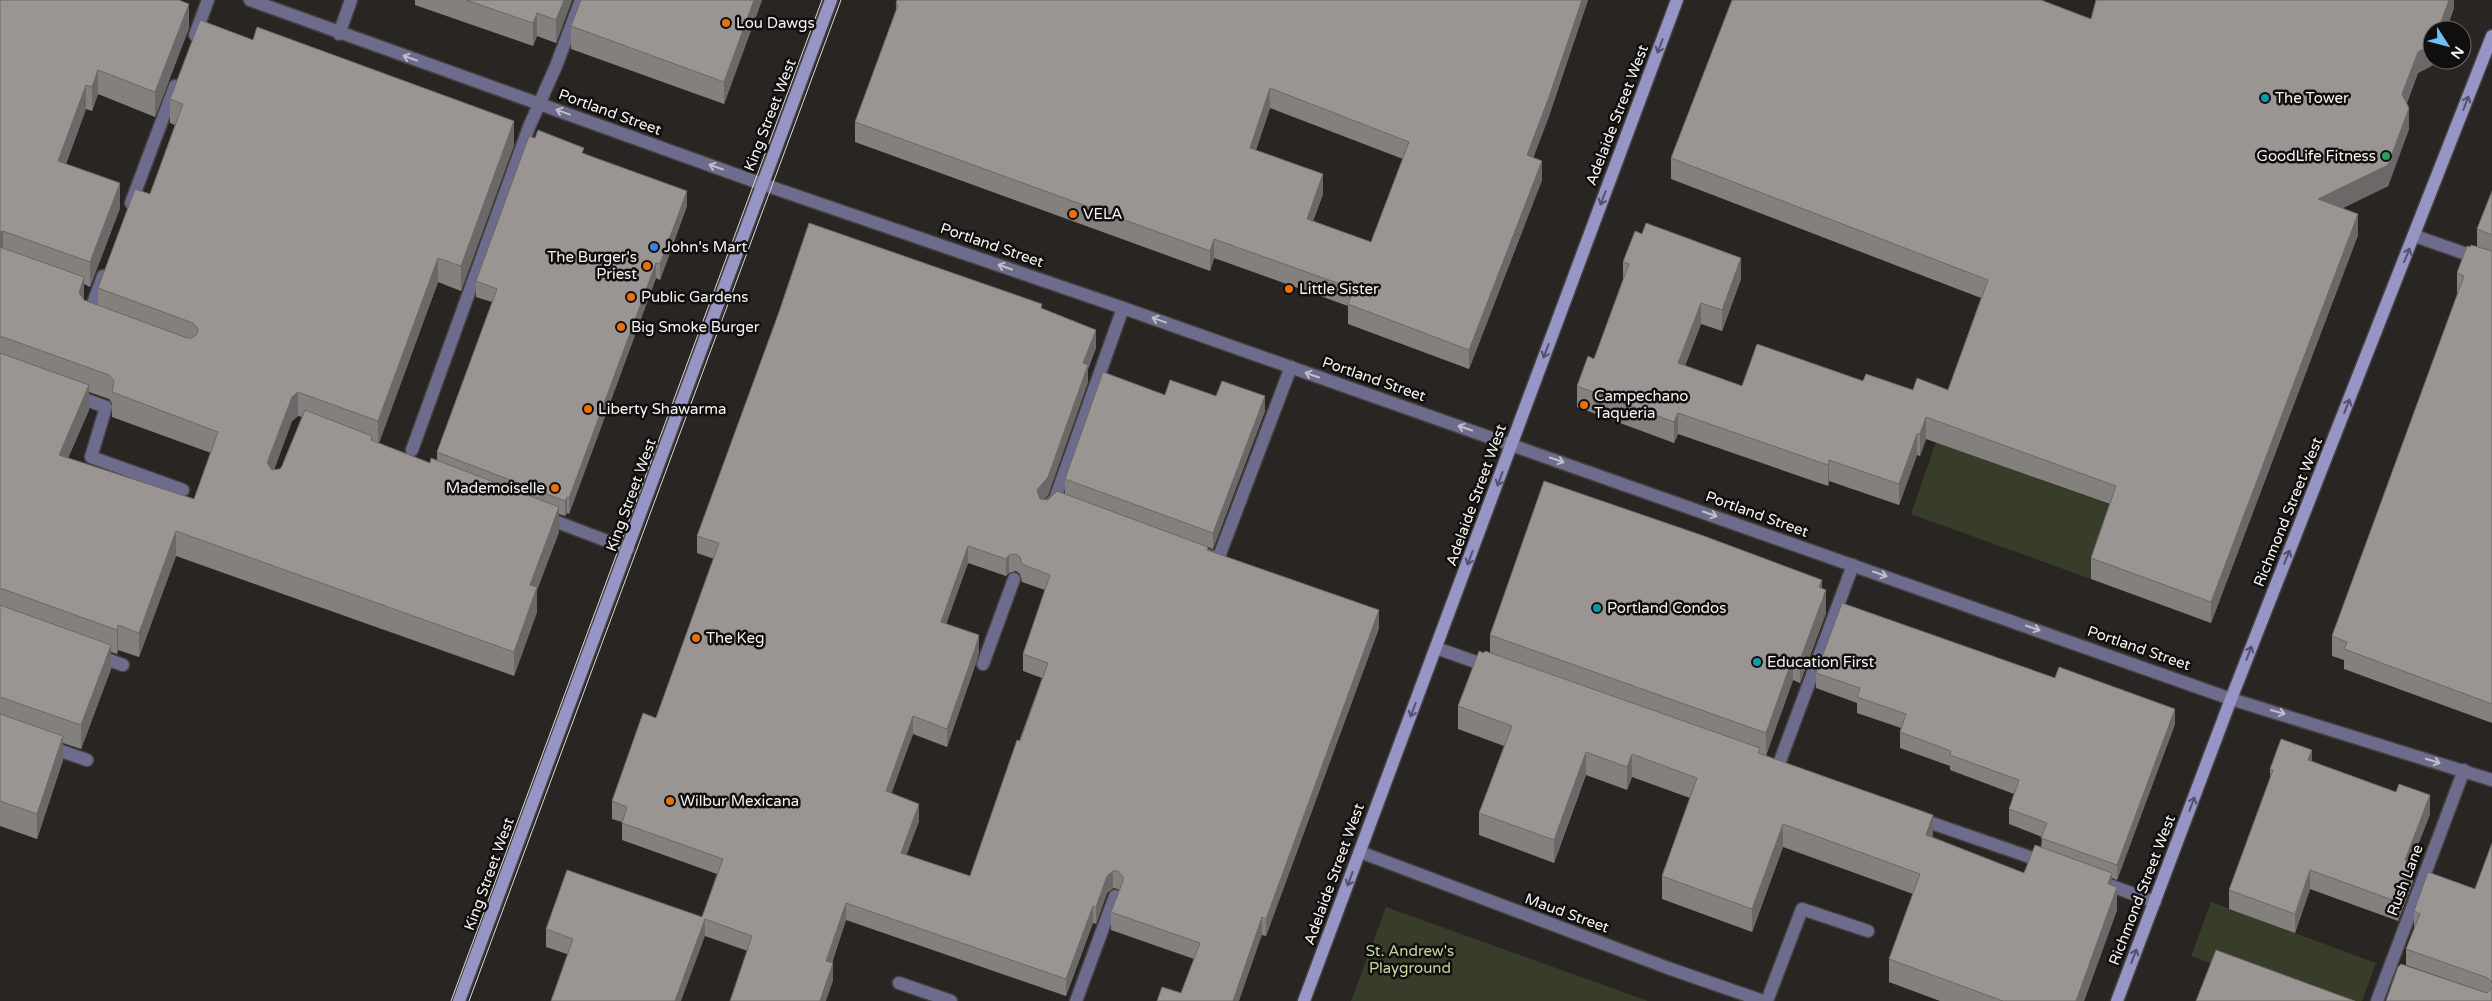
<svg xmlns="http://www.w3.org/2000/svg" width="2492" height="1001" font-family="'Varela Round',sans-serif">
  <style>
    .green { fill: #373d28 }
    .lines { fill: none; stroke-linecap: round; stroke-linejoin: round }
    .lane-casing { stroke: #454240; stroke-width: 15 }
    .street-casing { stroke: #454240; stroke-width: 15 }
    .secondary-casing { stroke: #454240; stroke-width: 15 }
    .lane { stroke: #6e6c8c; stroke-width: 12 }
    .street { stroke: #6e6c8c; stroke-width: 12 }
    .secondary { stroke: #9794c6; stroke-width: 12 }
    .tram { stroke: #dcd9d7; stroke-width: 1 }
    .wall { fill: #84807e; fill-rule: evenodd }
    .shaded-wall { fill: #6c6867 }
    .building { fill: #9a9593; stroke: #6c6867; fill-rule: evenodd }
    .oneway { stroke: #54526a }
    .oneway2 { stroke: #c0bec9 }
    .food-dot { fill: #e8710a; stroke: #100f0e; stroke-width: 2 }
    .culture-dot { fill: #0f9aa8; stroke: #100f0e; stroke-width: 2 }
    .leisure-dot { fill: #2e9e5b; stroke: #100f0e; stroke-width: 2 }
    .shop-dot { fill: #3f7fe0; stroke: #100f0e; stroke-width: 2 }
    .labels { text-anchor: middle; stroke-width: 5; stroke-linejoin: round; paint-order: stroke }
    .poi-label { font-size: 15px; fill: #f6f4f2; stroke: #100f0e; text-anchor: start }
    .street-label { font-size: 15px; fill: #f6f4f2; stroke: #100f0e }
    .park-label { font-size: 15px; fill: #c5d69d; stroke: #100f0e }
  </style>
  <rect width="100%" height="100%" fill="#282523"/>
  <path class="green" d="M1936,442L2116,507L2091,579L1911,514Z
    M2211,902L2376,963L2362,1001H2313L2191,956Z
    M1386,907L1648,1001H1351Z"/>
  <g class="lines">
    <g class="lane-casing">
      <path id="lane" d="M195,35L208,0
        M131,203L175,86
        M2415,236L2492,263
        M88,317L103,276
        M73,395L106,407L91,457L183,490
        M412,450L529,127L556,66L581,0
        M1050,504L1055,499L1123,308
        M544,517L628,549
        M1207,555L1218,559L1291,367
        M1436,648L1490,667
        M95,655L123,665
        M983,664L1014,579
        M47,746L87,760
        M1777,769L1853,565
        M1917,818L2047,863
        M2101,882L2155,902
        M1076,1001L1115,896
        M1767,1001L1802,909L1868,931
        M2377,1001L2464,770"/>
    </g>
    <g class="street-casing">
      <path id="street" d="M250,0L762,184L1123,308L2231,699L2492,780
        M339,34L351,0
        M1360,852L1668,968L1763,1001
        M899,983L951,1001"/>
    </g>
    <g class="secondary-casing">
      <path id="secondary" d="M459,1001L831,0
        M1304,1001L1677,0
        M2117,1001L2231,699L2492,36"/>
    </g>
    <use href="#lane" class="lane"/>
    <use href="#street" class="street"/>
    <use href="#secondary" class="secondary"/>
    <path class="tram" d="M451,1001L822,0
      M469,1001L841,0"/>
  </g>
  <path class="wall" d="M0,0L189,28L155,117L98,94L92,111L86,109L66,164L120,208L90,287L84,284V300L98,305V288L150,194L175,125L170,123V99L514,145L461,291L438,282L379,443L430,463L437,461V452L492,302L476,297V281L584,153L687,206L660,280L656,278L569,514L567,513L565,516L559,514V532L537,590V612L514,676L176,556L139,657L118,650L117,654L111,652V669L81,749L63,743V760L37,839L0,826ZM89,392L109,399L112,403V417L211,453L194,499L68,458L89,410ZM298,416L302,417L282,466L280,469L274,470L292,421Z
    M415,0H572L556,43L537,36L533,46L415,5Z
    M762,0L724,104L571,49V26Z
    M897,0H1588L1549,116L1533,158L1542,180L1469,369L1348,324V306L1214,258L1210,271L855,142V122L896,13V5ZM1270,108L1403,159L1371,242L1313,221L1323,194L1256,150Z
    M2454,0V8L2446,30H2432V60H2435L2433,65L2418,73L2407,103L2409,129L2388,186L2343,208L2358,235L2211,623L2091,579V558L2110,504L1926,439L1920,456L1917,455L1899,505L1829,481L1828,486L1678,434L1674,443L1577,407V386L1594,359L1623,279V262L1741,279L1722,331L1701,324L1685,366L1742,386L1863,381L1913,390H1948L1981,298L1671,179V158L2091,19Z
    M2492,191V723L2344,669V660L2332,656V636L2458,294L2457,293V273L2470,247L2477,246V229Z
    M1042,309L1096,348L1088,369V382L1048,495L1044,499L1048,500L1065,494V479L1165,395L1216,396L1265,411L1213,549L1208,547V550L1379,628L1266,936L1262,935L1181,993L1194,959L1111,930V912L1119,890L1118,889L1113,888L1107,893L1096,924L1093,923L1066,996L846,920L832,963L833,981L705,936L567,954L546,947V929L702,917L717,874L622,840V822L612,819V801L656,718L714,559L697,553V536ZM968,563L1006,576L1009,573L1016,571L1020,574L1022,582L1045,590L1023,654V671L1042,678L970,876L906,855L919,821L891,793L913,734L947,747L975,666L979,652L946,623Z
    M1822,588L1826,613L1800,683L1793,680L1766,755L1933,837L2024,873L2041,848L2042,837L2009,824V809L2014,794L1950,770V766L1900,748V732L1901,728L1857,713V703L1816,688V673L2175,724L2117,880L2112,878V885L2117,910L2084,1001H1940L1889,982V959L1913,894L1783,847L1752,932L1662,899V876L1690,798L1632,777L1627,790L1586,775L1554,863L1479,835V813L1504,746L1458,729V706L1484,653H1490V635Z
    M2312,761L2430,814L2411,863L2413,882L2398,921L2310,889L2295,933L2229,909V890L2270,781V769Z
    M2492,843V1001L2487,993L2406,965V949L2415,927H2414V911L2475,889Z"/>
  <path class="shaded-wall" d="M564,0H572L556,43V20Z
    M754,0H762L724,104V82Z
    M1582,0H1588L1549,116L1527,175V155Z
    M2449,0H2454V8L2446,30H2438Z
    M189,4V28L155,117V92Z
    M537,13V36L533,46V23Z
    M2432,44V60H2435L2433,65L2418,73L2402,115V94L2418,52Z
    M98,70V94L92,111V87Z
    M86,85V109L58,186V161Z
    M1270,88V108L1250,167V148Z
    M2409,108V129L2388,186L2318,220V199Z
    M514,121V145L461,291V266Z
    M1542,161V180L1469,369V350Z
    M1323,174V194L1307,238V219Z
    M120,183V208L90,287V262Z
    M687,191V206L660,280V264Z
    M2358,214V235L2211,623V602Z
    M3,231V255L0,256V232Z
    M1214,239V258L1210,271V251Z
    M438,258V282L378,445V421Z
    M1741,258V279L1722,331V310Z
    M656,263V278L569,514V498Z
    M84,277V302L79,293Z
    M1701,303V324L1678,384V363Z
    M1096,330V348L1088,369V382L1048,495L1037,508V490L1083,363Z
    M89,385V410L59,479V455Z
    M298,392V416L292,421L267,488V463L292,397Z
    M1265,396V411L1213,549V533Z
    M1678,413V434L1674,443V422Z
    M1926,417V439L1920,456V434Z
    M1917,434V455L1899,505V484Z
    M1829,460V481L1828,486V465Z
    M567,497V513L565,516V501Z
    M559,507V532L537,590V612L514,676V652L530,585Z
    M176,531V556L139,657V633Z
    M968,546V563L941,639V622Z
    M1009,555V573L1006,576V559Z
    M1822,580V603L1826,590V613L1800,683V660L1819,587Z
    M1379,610V628L1266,936V919Z
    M118,625V650L117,654V630Z
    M979,635V652L975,666L947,747V729Z
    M111,645V669L81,749V725Z
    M1793,657V680L1766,756V733Z
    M2175,709V724L2117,880V865Z
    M913,716V734L886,809V791Z
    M63,736V760L37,839V814Z
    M2312,750V769L2308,760Z
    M1586,752V775L1554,863V840Z
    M1632,754V777L1627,790V767Z
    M2430,795V814L2405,879V860Z
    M919,804V821L901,871V853Z
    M1933,815V838L1926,835Z
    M1783,824V847L1752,932V909Z
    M2413,863V882L2398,921V902Z
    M2310,870V889L2295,933V914Z
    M1113,871V888L1107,893L1096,924V907L1107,876Z
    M2112,873V895L2108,884Z
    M2117,887V910L2084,1001H2076Z
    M846,903V920L826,978V961Z
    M1093,906V923L1066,996V979Z
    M1262,917V935L1239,1001H1233Z
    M705,919V936L681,1001H675Z
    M833,963V981L826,1001H820Z"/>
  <path class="building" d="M0,0H179L189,4L155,92L98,70L92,87L86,85L58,161L120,183L90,262L3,231L0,232Z
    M466,0H564L556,20L537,13L533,23Z
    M581,0H754L724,82L571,26Z
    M897,0H1582L1549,97L1527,155L1542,161L1469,350L1348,304L1354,289L1214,239L1210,251L855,122L898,5H896ZM1270,88L1409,142L1371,242L1307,219L1323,174L1250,148Z
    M1732,0H2041L2091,19L2096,0H2449L2438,30H2432V44L2418,52L2402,94L2409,108L2388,165L2318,199L2358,214L2211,602L2091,558L2116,486L1926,417L1920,434H1917L1899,484L1829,460L1828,465L1678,413L1674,422L1577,386L1588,356L1594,359L1629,264L1623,262L1635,231L1642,234L1646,223L1741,258L1722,310L1701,303L1678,363L1742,386L1757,344L1863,381L1866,374L1913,390L1917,378L1948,390L1988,280L1671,158Z
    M200,20L253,40L257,27L514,121L461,266L438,258L378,421L298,392L292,397L267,463L272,470L280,469L282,466L305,410L372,436L371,440L430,463L431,458L559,507L530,585L537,587L514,652L176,531L139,633L118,625L117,630L3,589H0V353L89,385L59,455L194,499L218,432L112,392L114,381L109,375L3,337H0V247L84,277L79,293L84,300L187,338H192L197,334L198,329L193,323L98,288L135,189L150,194L183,104L170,99Z
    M538,130L584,148L582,153L687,191L660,264L656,263L569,498L567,497L565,501L437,452L497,289L476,281L529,136L535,138Z
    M2492,191V235L2477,229Z
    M809,223L1042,304L1041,308L1096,330L1083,363L1088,365L1048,477L1037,490L1040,499L1048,500L1057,491L1208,547L1207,550L1379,610L1266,919L1262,917L1233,1001H1157L1162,987L1181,993L1200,943L1111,912L1123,881V877L1118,871H1113L1107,876L1096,907L1093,906L1066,979L846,903L826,961L833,963L820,1001H730L752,936L705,919L675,1001H551L573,939L546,929L567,870L702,917L723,859L622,823L627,807L612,801L643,713L656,718L719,543L697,536L779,312ZM968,546L1006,559L1009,555L1016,554L1020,557L1022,564L1050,575L1023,654L1048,663L1020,741L1017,740L970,876L901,853L919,804L886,791L913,716L947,729L975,649L979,635L941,622Z
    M2471,245L2492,251V704L2344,649L2347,642L2332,636L2464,276L2457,273L2467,246L2470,247Z
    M1103,372L1165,395L1170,380L1216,396L1222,381L1265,396L1213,533L1065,479Z
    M1544,481L1704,536L1822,580L1819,587L1826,590L1800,660L1793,657L1766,733L1490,635Z
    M1842,603L2055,678L2059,667L2175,709L2117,865L2041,838L2047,823L2009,809L2019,780L1950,755L1951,751L1900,732L1906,714L1857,697L1860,688L1816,673Z
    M0,605L111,645L81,725L3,698H0Z
    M1479,651L1484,653L1485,651L1760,748L1758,753L1933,815L1926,835L2024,873L2035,845L2112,873L2108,884L2117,887L2076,1001H2003L1889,959L1920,874L1783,824L1752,909L1662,876L1697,778L1632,754L1627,767L1586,752L1554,840L1479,813L1512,726L1458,706Z
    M0,714L63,736L37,814L0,801Z
    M2281,739L2312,750L2308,760L2396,792L2399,784L2430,795L2405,860L2413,863L2398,902L2310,870L2295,914L2229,890L2273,770L2270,769Z
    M2492,843V984L2491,981L2488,978L2406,949L2420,914L2414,911L2428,872L2475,889Z
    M2216,950L2355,1001H2196Z
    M2401,964L2487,993L2492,988V1001H2386L2398,967Z"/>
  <defs><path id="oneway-shaft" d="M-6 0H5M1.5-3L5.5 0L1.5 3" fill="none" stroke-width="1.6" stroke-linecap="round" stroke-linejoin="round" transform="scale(1.25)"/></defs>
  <g class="oneway">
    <use href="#oneway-shaft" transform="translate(1660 46) rotate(111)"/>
    <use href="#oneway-shaft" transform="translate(2466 103) rotate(-69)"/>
    <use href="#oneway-shaft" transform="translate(1603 198) rotate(111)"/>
    <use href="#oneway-shaft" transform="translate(2407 255) rotate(-68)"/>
    <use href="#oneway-shaft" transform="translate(1546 351) rotate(111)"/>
    <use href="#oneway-shaft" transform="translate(2347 406) rotate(-68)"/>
    <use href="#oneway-shaft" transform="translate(1500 479) rotate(110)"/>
    <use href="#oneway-shaft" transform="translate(2287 557) rotate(-68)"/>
    <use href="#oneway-shaft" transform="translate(1470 558) rotate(111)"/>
    <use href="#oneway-shaft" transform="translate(2249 653) rotate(-69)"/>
    <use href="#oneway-shaft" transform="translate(1413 710) rotate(111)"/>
    <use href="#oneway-shaft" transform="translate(2192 804) rotate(-69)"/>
    <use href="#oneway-shaft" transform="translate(1350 879) rotate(110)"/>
    <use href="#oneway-shaft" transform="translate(2134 956) rotate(-69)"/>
  </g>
  <g class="oneway2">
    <use href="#oneway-shaft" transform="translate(410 58) rotate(-161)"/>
    <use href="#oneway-shaft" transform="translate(563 112) rotate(-160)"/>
    <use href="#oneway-shaft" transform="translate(716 167) rotate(-161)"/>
    <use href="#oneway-shaft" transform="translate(1005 267) rotate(-161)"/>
    <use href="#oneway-shaft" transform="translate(1159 320) rotate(-160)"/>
    <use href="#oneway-shaft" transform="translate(1312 375) rotate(-161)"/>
    <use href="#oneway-shaft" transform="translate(1465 428) rotate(-161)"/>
    <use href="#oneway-shaft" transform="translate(1557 460) rotate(19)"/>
    <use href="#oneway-shaft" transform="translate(1710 514) rotate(19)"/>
    <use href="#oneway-shaft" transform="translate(1880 574) rotate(19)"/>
    <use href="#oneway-shaft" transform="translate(2033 628) rotate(19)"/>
    <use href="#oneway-shaft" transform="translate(2278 712) rotate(16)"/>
    <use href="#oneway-shaft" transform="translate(2433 761) rotate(17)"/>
  </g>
  <g class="food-dot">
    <circle cx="726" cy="23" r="5"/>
    <circle cx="1073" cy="214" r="5"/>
    <circle cx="647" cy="266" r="5"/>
    <circle cx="1289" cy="289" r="5"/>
    <circle cx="631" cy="297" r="5"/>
    <circle cx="621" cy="327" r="5"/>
    <circle cx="1584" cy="405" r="5"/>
    <circle cx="588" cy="409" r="5"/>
    <circle cx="555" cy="488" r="5"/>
    <circle cx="696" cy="638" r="5"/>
    <circle cx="670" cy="801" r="5"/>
  </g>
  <g class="culture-dot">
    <circle cx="2265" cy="98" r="5"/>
    <circle cx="1597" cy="608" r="5"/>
    <circle cx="1757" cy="662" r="5"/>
  </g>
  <circle class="leisure-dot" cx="2386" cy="156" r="5"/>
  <circle class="shop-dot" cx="654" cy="247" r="5"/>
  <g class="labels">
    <g class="poi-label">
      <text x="736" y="28">Lou Dawgs</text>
      <text x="2275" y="103">The Tower</text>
      <text x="2376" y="161" text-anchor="end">GoodLife Fitness</text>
      <text x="1083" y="219">VELA</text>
      <text x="664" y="252">John's Mart</text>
      <text x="637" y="262" text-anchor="end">The Burger's<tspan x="637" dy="17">Priest</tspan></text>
      <text x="1299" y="294">Little Sister</text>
      <text x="641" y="302">Public Gardens</text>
      <text x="631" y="332">Big Smoke Burger</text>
      <text x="1594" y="401">Campechano<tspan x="1594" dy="17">Taqueria</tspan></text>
      <text x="598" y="414">Liberty Shawarma</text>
      <text x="545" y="493" text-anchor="end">Mademoiselle</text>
      <text x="1607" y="613">Portland Condos</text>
      <text x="706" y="643">The Keg</text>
      <text x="1767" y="667">Education First</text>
      <text x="680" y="806">Wilbur Mexicana</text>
    </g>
    <g class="street-label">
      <text transform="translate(610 112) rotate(20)" y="5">Portland Street</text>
      <text transform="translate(770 115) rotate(-69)" y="5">King Street West</text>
      <text transform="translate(1617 115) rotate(-69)" y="5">Adelaide Street West</text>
      <text transform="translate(992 245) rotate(19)" y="5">Portland Street</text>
      <text transform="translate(1374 379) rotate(19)" y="5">Portland Street</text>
      <text transform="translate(631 495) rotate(-70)" y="5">King Street West</text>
      <text transform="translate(1476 495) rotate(-70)" y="5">Adelaide Street West</text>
      <text transform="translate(2288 512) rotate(-68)" y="5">Richmond Street West</text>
      <text transform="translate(1757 514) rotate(20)" y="5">Portland Street</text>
      <text transform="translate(2139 648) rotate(19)" y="5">Portland Street</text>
      <text transform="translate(489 874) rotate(-70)" y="5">King Street West</text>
      <text transform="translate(1334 874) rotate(-70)" y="5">Adelaide Street West</text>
      <text transform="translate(2405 880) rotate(-69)" y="5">Rush Lane</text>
      <text transform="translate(2142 890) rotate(-69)" y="5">Richmond Street West</text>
      <text transform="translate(1567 913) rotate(20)" y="5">Maud Street</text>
    </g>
    <g class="park-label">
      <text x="1410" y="956">St. Andrew's<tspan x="1410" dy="17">Playground</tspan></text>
    </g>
  </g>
  <g transform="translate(2447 45) rotate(126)"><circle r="24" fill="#100f0e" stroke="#6c6b69"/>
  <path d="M0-4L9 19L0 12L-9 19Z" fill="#6dc2f3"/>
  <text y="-8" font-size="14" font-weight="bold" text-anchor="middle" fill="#f6f4f2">N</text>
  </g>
</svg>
